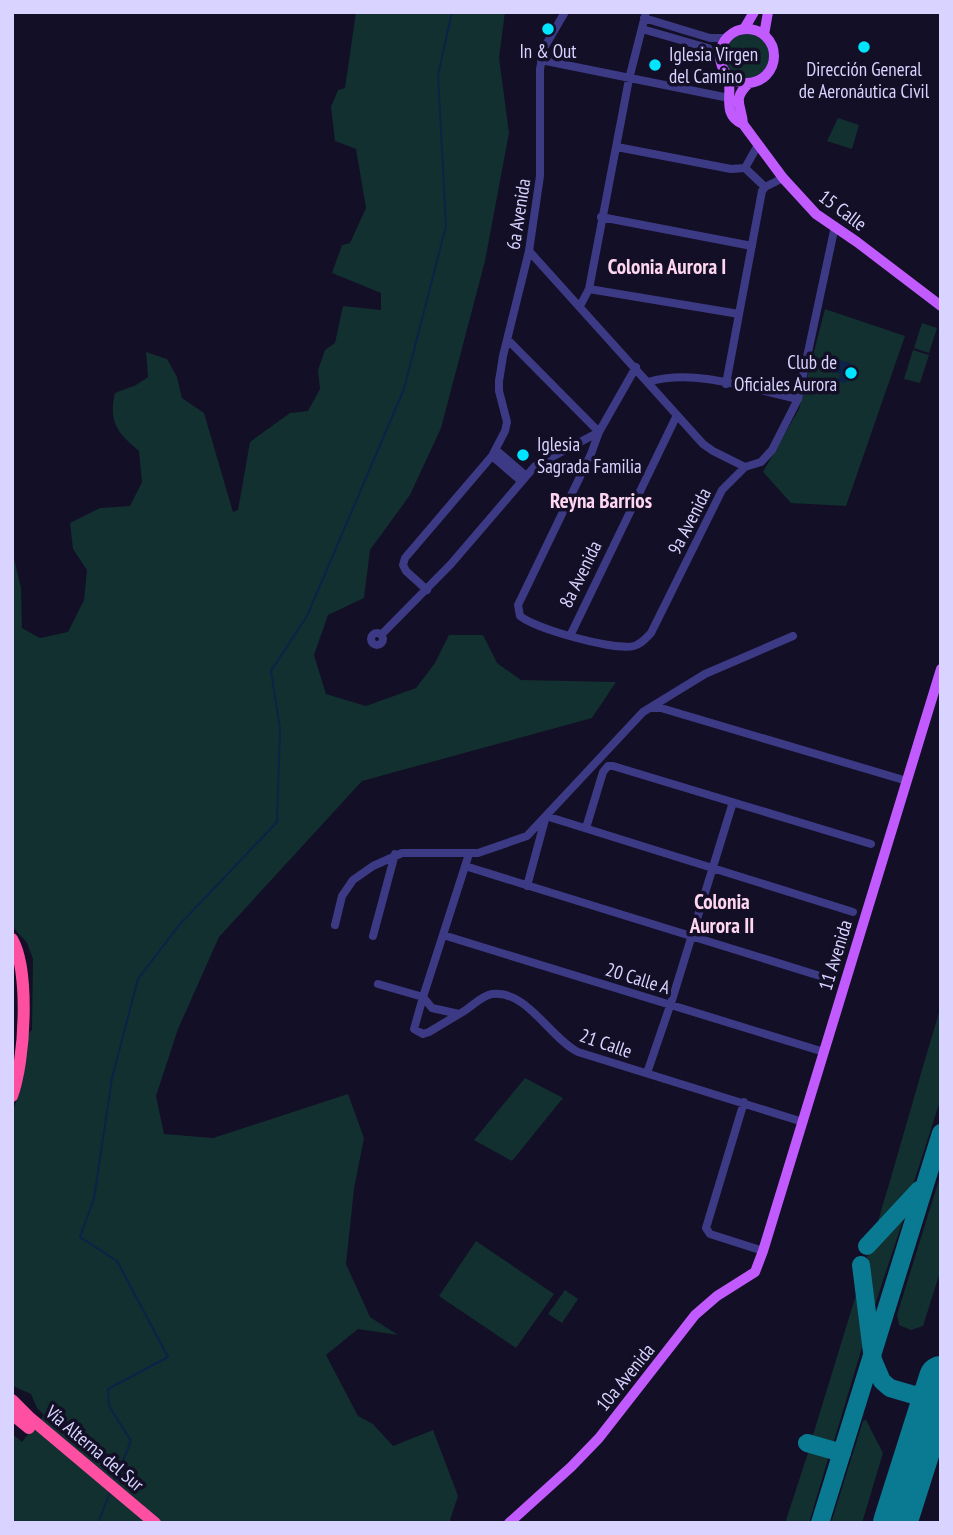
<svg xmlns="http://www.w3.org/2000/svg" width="953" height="1535" font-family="'PT Sans Narrow',sans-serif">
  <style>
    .green { fill: #12302f }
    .water { fill: #0c2248 }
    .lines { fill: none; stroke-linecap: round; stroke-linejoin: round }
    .stream { stroke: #0c2248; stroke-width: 2 }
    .taxiway { stroke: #0a7a92; stroke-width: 18 }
    .runway { stroke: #0a7a92; stroke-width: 44 }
    .minor { stroke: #3d3a85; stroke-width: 8 }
    .major { stroke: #c25bff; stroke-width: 10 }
    .highway { stroke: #ff4fa3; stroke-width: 12 }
    .poi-dot { fill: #00e5ff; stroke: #130f26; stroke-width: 2.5 }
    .labels { text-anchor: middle; stroke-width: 7; stroke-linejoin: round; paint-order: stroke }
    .poi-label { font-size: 19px; fill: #d9d4ff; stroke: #130f26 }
    .street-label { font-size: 19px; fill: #d9d4ff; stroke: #130f26 }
    .neighbourhood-label { font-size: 21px; font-weight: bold; fill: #ffd6f0; stroke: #130f26 }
  </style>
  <rect width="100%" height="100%" fill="#130f26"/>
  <path class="green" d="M356,12H505L499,58L509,133L485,261L441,428L410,495L370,550L364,598L328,615L314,655L326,694L366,706L416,688L435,663L449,635H483L497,663L521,680L616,682L592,718L362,781L219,937L178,1029L156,1096L164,1134L213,1138L348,1094L364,1138L354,1189L346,1264L370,1317L398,1335L358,1329L326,1355L358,1416L373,1424L393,1446L433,1430L458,1496L449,1523H12V1434L22,1442L44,1415L37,1408L31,1394L15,1387L12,1382V1114L23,1080L28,1033L32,1030L33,959L27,943L12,926V550L21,588L22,628L40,638L68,632L84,600L87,570L73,549L70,523L100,508L130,506L142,482L139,451C118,433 108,423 115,393L136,385L148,377L146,352L167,359L177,377L182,398L204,413L233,512L238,510L250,442L290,413L308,411L320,389L318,370L325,350L335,343L343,306L381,310V293L332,273L342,245L350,243L366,208L356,149L335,141L331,107L338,90L345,88Z
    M725 56a22 22 0 1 1 44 0a22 22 0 1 1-44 0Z
    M838,118L859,125L852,149L827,141Z
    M825,309L905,336L846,506L791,503L763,472L799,409Z
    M922,323L937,328L929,353L914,348Z
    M913,350L929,355L920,383L904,379Z
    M941,1006V1098L912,1188L875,1231C898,1156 918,1081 941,1006Z
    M525,1078L563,1098L512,1161L474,1140Z
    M941,1173V1269L923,1326L911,1330L899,1325L897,1315Z
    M901,1214L904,1217L872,1314L867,1257Z
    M476,1241L554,1294L516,1348L439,1296Z
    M859,1285L864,1341L833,1444L830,1445L816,1441L813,1435Z
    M565,1290L578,1299L562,1323L548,1314Z
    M866,1420L883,1453L862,1523H831L863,1421Z
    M813,1451L826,1455L828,1459L809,1523H785L808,1453Z"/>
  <path class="water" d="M826,357L851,363L846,383L838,381L840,374L823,370Z"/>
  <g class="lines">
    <path class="stream" d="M115,1480L131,1441L109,1406L108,1389L168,1357L117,1261L80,1237L94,1199L112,1078L138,979L180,924L277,822L280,729L271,671L307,616L404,389L446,226L438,75L452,12
      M98,1523L110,1492"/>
    <path class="taxiway" d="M867,1246L919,1190
      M861,1265L873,1360L882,1381L890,1388L914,1395L941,1391
      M807,1443L842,1453
      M820,1523L941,1133"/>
    <path class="runway" d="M895,1523L941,1378"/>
    <path class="minor" d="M644,18L710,38H726
      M642,29L708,48L720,56
      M541,60L729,98
      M617,147L731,169L745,168
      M745,168L758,145
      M745,168L765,187
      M601,217L752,246
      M529,251L703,444L713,451L745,467
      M589,289L739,314
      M580,306L589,289L629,79L646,12
      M636,367L599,432L591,454L518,605L520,616C536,629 615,651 634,646C642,644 646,638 651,633L722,490L745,467L761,462L772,450L798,399L835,226
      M648,382C696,368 751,389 798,399
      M726,384L762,191L765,187L783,178
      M496,450L525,475
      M492,456L520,480
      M427,590L406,571L403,565L405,558L492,456L505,431L507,422L499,391V381L503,356L529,251L540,176V69L544,48L565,12
      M371 639a6 6 0 1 1 12 0a6 6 0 1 1-12 0Z
      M381,635L451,564L535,466L599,432L508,340
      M570,636L677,415
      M652,708H661L907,781
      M586,828L603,772L608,766H613L871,844
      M465,866L833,980
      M527,886L546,816L853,912
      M335,925L342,896L353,880L373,866L402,853H478L527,836L643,712L705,674L793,636
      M443,935L824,1052
      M373,936L395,854
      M378,984L423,997
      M423,997L432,1008L459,1014C470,1009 480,996 492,994C526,989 551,1039 578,1052L803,1122
      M459,1014L429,1032L423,1034L414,1029L423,997L469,854
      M647,1073L672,1000L733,802
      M744,1102L706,1228L710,1234L763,1251"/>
    <path class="major" d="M720 56a27 27 0 1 1 54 0a27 27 0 1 1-54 0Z
      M744,29L754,12
      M764,35L768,12
      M728,76C733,94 721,115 743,124L783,178L816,214L857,242L941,306
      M743,124C742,105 731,100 749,83
      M509,1523L571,1467L599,1438L695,1315L717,1296L755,1272L763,1251L941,669"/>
    <path class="highway" d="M12,939C30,970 25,1062 12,1096
      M12,1400L29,1417L155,1523
      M12,1414L29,1428"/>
  </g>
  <g class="poi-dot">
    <circle cx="548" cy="29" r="7"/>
    <circle cx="864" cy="47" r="7"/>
    <circle cx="655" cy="65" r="7"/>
    <circle cx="851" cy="373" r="7"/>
    <circle cx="523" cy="455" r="7"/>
  </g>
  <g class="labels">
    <g class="poi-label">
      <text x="548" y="58">In &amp; Out</text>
      <text x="669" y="61" text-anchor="start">Iglesia Virgen<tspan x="669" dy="22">del Camino</tspan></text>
      <text x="864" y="76">Dirección General<tspan x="864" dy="22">de Aeronáutica Civil</tspan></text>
      <text x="837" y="369" text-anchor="end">Club de<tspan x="837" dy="22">Oficiales Aurora</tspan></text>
      <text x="537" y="451" text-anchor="start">Iglesia<tspan x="537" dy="22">Sagrada Familia</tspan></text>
    </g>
    <g class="street-label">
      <text transform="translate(843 210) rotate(37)" y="7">15 Calle</text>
      <text transform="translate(518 214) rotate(-81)" y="7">6a Avenida</text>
      <text transform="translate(689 521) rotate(-63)" y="7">9a Avenida</text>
      <text transform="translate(580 574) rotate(-64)" y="7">8a Avenida</text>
      <text transform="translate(835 955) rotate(-73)" y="7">11 Avenida</text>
      <text transform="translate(638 978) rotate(17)" y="7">20 Calle A</text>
      <text transform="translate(606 1043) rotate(19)" y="7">21 Calle</text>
      <text transform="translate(625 1377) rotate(-51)" y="7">10a Avenida</text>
      <text transform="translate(95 1448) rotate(40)" y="7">Vía Alterna del Sur</text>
    </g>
    <g class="neighbourhood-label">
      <text x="667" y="274">Colonia Aurora I</text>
      <text x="601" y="508">Reyna Barrios</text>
      <text x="722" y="909">Colonia<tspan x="722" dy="24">Aurora II</tspan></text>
    </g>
  </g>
  <rect width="953" height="1535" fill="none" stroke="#d9d4ff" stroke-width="28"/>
</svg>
